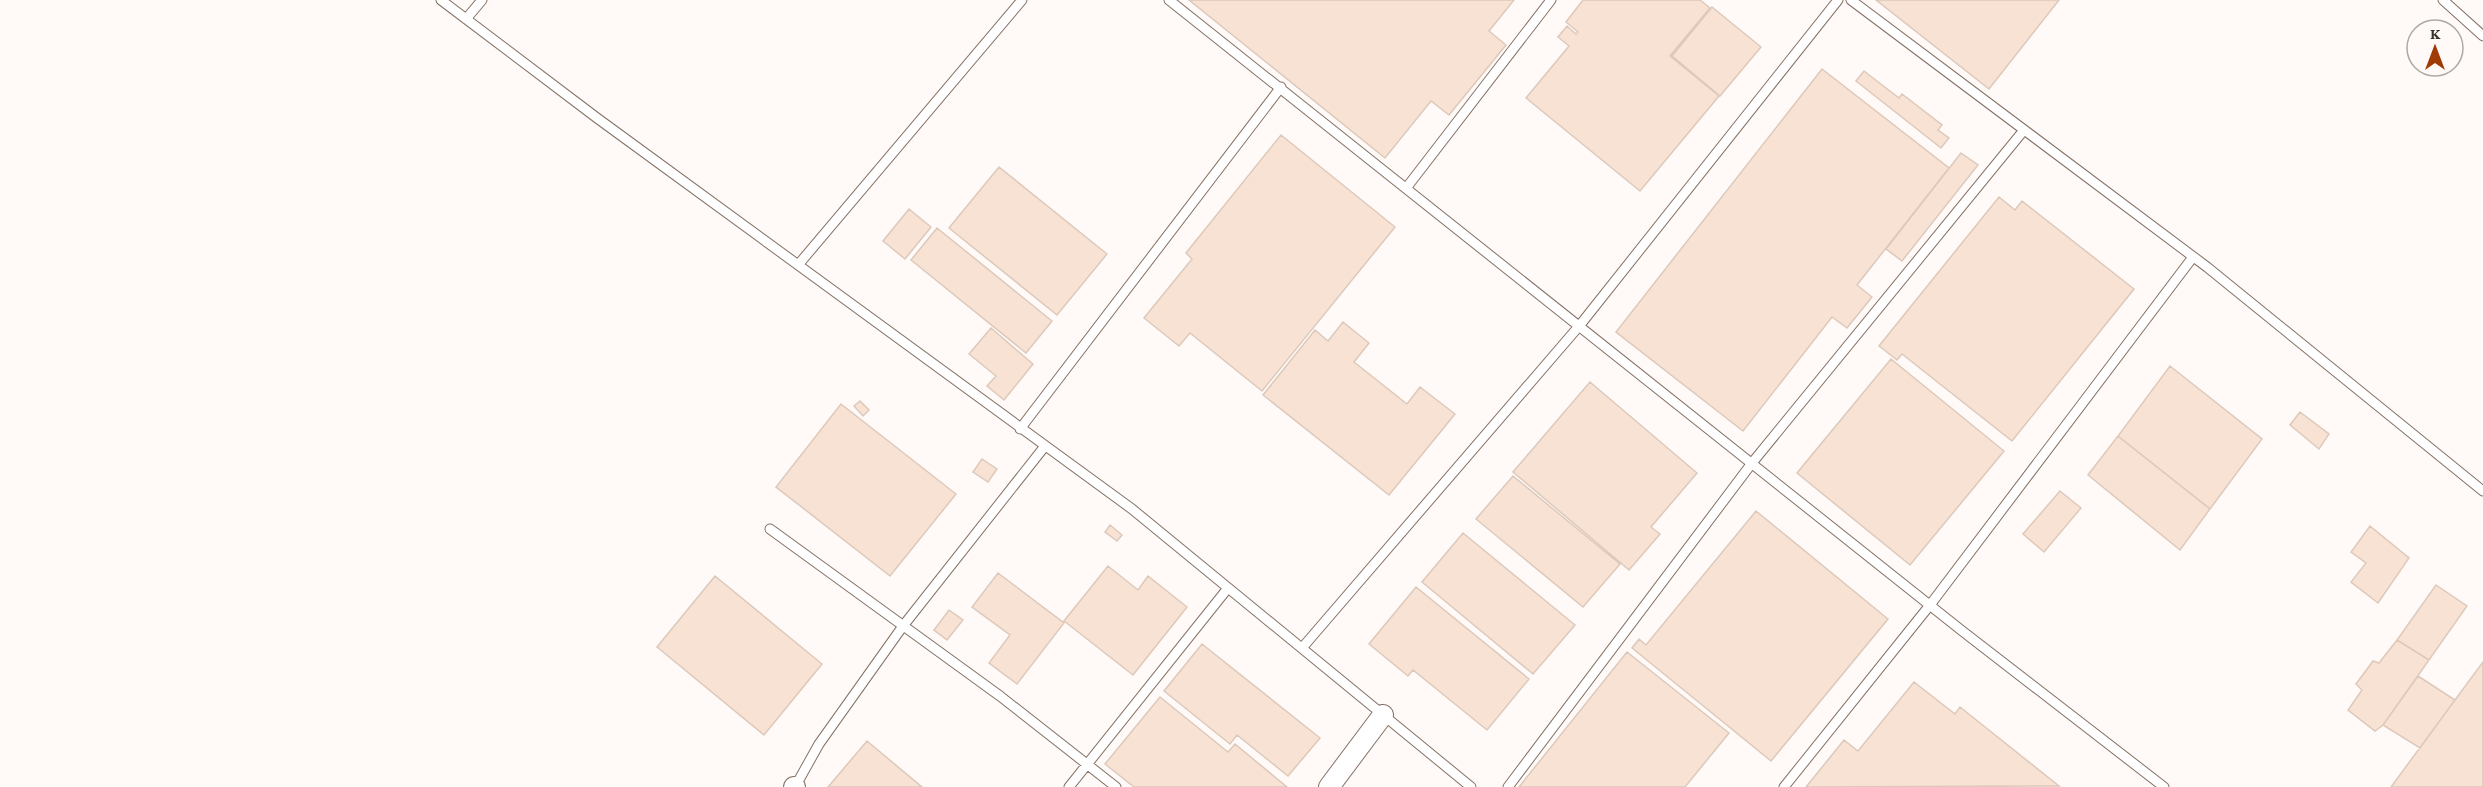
<svg xmlns="http://www.w3.org/2000/svg" width="2483" height="787" font-family="'Crimson Pro',serif">
  <style>
    .building { fill: #f7e2d4; stroke: #ddc9bb; stroke-width: 1.5 }
    .lines { fill: none; stroke-linecap: round; stroke-linejoin: round }
    .lane-casing { stroke: #847165; stroke-width: 11 }
    .street-casing { stroke: #847165; stroke-width: 22 }
    .lane { stroke: #fff; stroke-width: 9 }
    .street { stroke: #fff; stroke-width: 20 }
  </style>
  <rect width="100%" height="100%" fill="#fffaf7"/>
  <path class="building" d="M1189,0H1514L1489,31L1506,45L1449,115L1431,101L1385,158Z
    M1583,0H1700L1710,8L1670,56L1719,96L1640,191L1526,98L1569,46L1558,37L1567,26L1576,34L1578,32L1566,22Z
    M1876,0H2059L1989,89Z
    M1712,7L1761,47L1720,96L1672,56Z
    M1822,69L1949,168L1857,285L1872,297L1847,328L1832,317L1743,431L1616,332Z
    M1864,71L1899,98L1902,94L1942,125L1938,130L1949,138L1941,148L1856,81Z
    M1281,135L1395,227L1262,391L1190,333L1179,346L1144,318L1192,259L1186,253Z
    M1961,153L1978,165L1902,261L1886,249Z
    M999,167L1107,254L1057,315L949,228Z
    M1999,197L2015,210L2022,201L2134,289L2012,441L1902,354L1897,360L1879,346Z
    M909,209L931,227L905,259L883,241Z
    M937,228L1052,321L1026,353L911,260Z
    M1343,322L1369,343L1354,362L1407,404L1420,387L1455,414L1389,495L1263,395L1315,330L1328,341Z
    M991,328L1033,364L1004,400L987,386L996,376L969,354Z
    M1891,359L2004,451L1910,565L1797,473Z
    M2170,366L2262,439L2210,509L2118,436Z
    M1590,382L1697,473L1651,527L1660,534L1629,570L1513,472Z
    M860,401L869,410L863,416L854,406Z
    M841,404L956,494L890,576L776,487Z
    M2300,412L2329,434L2319,449L2290,425Z
    M2118,436L2210,509L2180,550L2088,475Z
    M982,459L997,469L988,482L973,472Z
    M1513,476L1620,564L1583,607L1476,519Z
    M2060,491L2081,508L2044,552L2023,534Z
    M1756,511L1888,619L1771,761L1632,648L1639,639L1646,645Z
    M1110,525L1122,535L1117,541L1105,532Z
    M2370,526L2409,558L2378,603L2351,582L2366,563L2351,552Z
    M1463,533L1575,625L1533,674L1422,582Z
    M1108,566L1138,590L1148,576L1187,607L1133,675L1064,621Z
    M998,573L1064,623L1017,684L989,663L1010,635L972,607Z
    M715,576L822,664L764,735L657,647Z
    M2436,585L2467,606L2429,660L2397,640Z
    M1416,587L1529,679L1487,730L1413,670L1408,676L1369,644Z
    M949,610L963,620L947,640L934,630Z
    M2397,640L2429,660L2383,725L2375,731L2348,710L2362,690L2356,684L2373,661L2379,663Z
    M1202,644L1320,738L1288,776L1237,735L1230,744L1164,691Z
    M1627,652L1729,733L1685,787H1519Z
    M2483,662V787H2391L2455,700Z
    M2418,676L2455,700L2420,748L2383,725Z
    M1914,682L1955,714L1960,707L2059,786L1806,787L1844,740L1858,751Z
    M1160,697L1228,752L1235,744L1287,787H1134L1105,764Z
    M867,741L922,787H828Z"/>
  <g class="lines">
    <g class="lane-casing">
      <path id="lane" d="M441,0L597,118L1132,509L1471,787
        M1169,0L1961,630L2164,787
        M1851,0L2207,267L2483,491
        M2443,0L2483,36
        M466,19L482,0
        M1407,187L1551,0
        M798,265L1022,0
        M1020,429L1281,87
        M770,529L1000,696L1116,787
        M1302,648L1580,325L1838,0
        M795,787L819,744L903,626L1045,446
        M1069,787L1228,588
        M1508,787L1752,463L2024,130
        M1784,787L1930,605L2193,257"/>
    </g>
    <g class="street-casing">
      <path id="street" d="M794,787H795
        M1329,787L1383,715"/>
    </g>
    <use href="#lane" class="lane"/>
    <use href="#street" class="street"/>
  </g>
  <g transform="translate(2435 48)"><circle r="28" fill="#fffaf7" stroke="#afa9a5" stroke-width="1.5"/>
  <path d="M0-4.5L10 22L0 15L-10 22Z" fill="#9f3b05"/>
  <text y="-9" font-size="16" font-weight="bold" text-anchor="middle" fill="#38302b">K</text>
  </g>
</svg>
